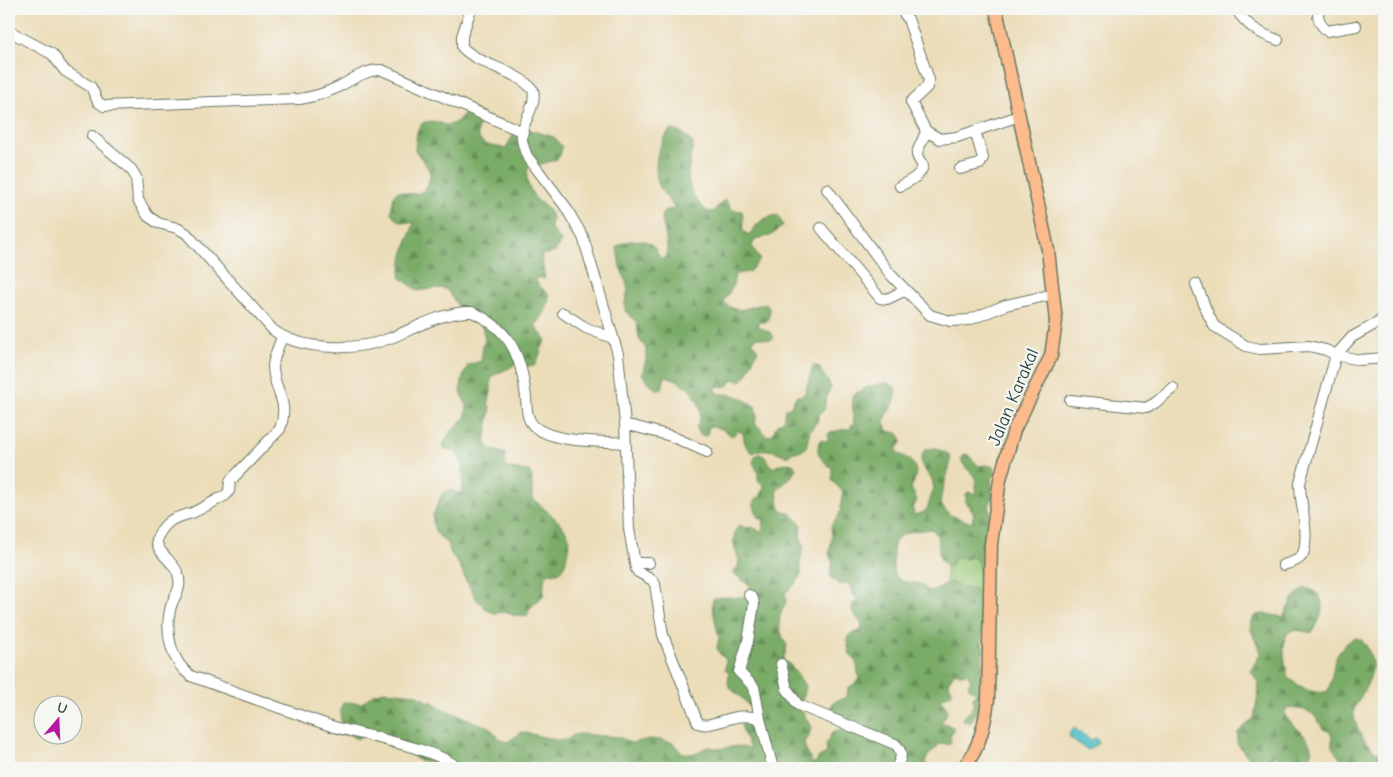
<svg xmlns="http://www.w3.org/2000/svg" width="1393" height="777" font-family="'Comic Neue',sans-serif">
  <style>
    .green { fill: #99c776; stroke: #5c8255 }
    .forest { fill: url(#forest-firs); stroke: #4c744e }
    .water { fill: #4fbdc4; stroke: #377d7c }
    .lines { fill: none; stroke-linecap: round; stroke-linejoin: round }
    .minor-casing { stroke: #677563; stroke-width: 12 }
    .major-casing { stroke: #677563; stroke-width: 15 }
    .minor { stroke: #fff; stroke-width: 10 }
    .major { stroke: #fbbb8c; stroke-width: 12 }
    .labels { text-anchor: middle; stroke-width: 4.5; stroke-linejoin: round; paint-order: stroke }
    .street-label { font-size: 18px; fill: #1f3d34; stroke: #f6f6f2 }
  </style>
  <defs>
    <pattern id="forest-firs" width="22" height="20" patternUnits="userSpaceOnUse" patternTransform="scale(1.25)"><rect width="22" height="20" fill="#7aac67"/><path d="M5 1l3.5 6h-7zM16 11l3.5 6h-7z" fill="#638d56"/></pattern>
  </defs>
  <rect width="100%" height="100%" fill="#f6f6f2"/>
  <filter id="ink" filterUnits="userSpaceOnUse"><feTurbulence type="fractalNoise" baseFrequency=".02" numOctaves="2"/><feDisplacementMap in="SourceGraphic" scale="10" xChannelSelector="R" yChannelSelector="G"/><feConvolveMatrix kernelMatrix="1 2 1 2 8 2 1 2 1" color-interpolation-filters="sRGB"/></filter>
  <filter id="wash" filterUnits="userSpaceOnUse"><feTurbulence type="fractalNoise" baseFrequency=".0096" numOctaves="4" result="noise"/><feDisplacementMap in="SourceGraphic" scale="20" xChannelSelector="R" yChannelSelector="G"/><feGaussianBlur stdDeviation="1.12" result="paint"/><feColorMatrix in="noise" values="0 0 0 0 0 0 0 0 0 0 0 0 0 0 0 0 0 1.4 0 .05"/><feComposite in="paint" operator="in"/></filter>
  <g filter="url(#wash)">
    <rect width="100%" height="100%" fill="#ecddb9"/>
    <path class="green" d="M989,507L986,592L983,593L971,588L964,594L946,587V562Z"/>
    <path class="forest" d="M468,107L483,114C479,124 472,137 485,144C490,147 499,146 505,149L514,134L522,130H530L554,137L562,147L560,156L556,160L529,167C524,176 529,190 535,198C540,203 546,206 550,212C553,217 552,223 551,228L561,241L555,252L541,255L545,279L538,277L536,281L539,286L549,294C549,307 543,317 535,326L546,340C540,349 540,357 535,365L527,366L516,363C507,372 499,370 491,378V393L488,405L491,407L485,442L492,450L505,453L506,467L516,470L529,471L532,477V498C543,508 562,522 568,535C571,541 569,548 567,554C566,558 565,566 563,569C555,581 542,560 544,595L529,609L527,616H525L513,615L508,612L494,613L487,610L477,600L466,581L460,566L451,554L448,545L436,533L433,525V515L442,494L450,489L457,494L461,492C465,482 465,459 455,452C451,450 446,449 442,448L450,432L465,418L467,406L460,391L463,377L468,365L481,361C483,354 481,347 485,340L482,326L465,316L446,289L437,288L418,291L400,277L403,255L414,223C402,222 398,224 391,212L394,195L399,191C404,192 410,194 415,194C425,193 433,179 429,170C425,163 419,156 415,150C417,131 416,116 441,123C445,125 448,126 452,124C460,121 464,113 468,107Z
      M670,130C681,130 687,136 693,144C689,170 682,183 700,204C704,209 707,212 713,212L725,199L732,210L742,211C744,217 742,224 743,231L749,235C757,223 763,217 778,215L783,226L770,236L755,239L752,246L760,260L749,272L735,274L733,286L723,302C741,318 749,303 767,305L770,310L768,320L765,322H759L757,326L771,333L774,338L770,340L757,337L753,341V343L758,351C751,360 751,374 741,381L733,379C728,387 726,387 717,386L716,391C721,396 725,393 732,395C740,396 748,402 755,406L757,416L755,424C760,426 761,432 767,436L773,434L777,424L783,421L785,409L791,406L796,396H801L805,393L813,365L819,367C822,375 828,379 831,387L826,398L824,410L819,415L817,422L810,430L806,447L802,451L793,452L788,457C779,452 763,446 754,453C745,450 744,441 743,433L738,431L732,436L722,429L709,426L707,435L704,436L699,434L696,428C710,405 688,381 665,376L662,389L658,390L653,387L642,374L646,360V348L639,339L637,323L625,311V302L628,290L625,278L620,267L617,247C625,240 644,237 652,245C656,249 658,255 661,259L667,257C668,243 664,229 661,215L666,210L675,209C670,201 660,191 658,182C653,163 658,145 670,130Z
      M887,383L895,387C895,391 896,397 895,400C891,412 880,418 888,431C896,432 900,433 902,442L897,448V453C915,461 921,469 911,488L917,500L913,508L914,515L922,513L927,509L934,488L932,480L922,466L921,459L925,449L936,448L950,455C953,465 940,492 940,504L950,515L969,522H972L974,514L966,502V495L968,492L976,494C978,469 969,477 961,459L965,454H967L979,466L987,465L994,467L996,474L991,479L993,496L989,505L991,514L982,537L986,551L984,568L982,575L980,574L978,562L974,557H970L965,560L963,556L960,558L955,556L950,567H948C935,560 941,548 937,536C937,535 933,530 932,529C909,532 891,530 893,559C893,566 892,573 897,578C904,584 911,581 919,584C923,585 926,589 928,591L934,590L951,582L962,589C971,587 977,591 983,597L982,599L984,605L981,615L985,626L981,639L984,650L982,657L983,664L981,673L983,690L982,701L971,723L963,720V717L971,711L974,702L972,699L977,692L973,691L968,686L971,680L967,673L960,674L955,672L948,682L952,690L951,694L941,698L940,700C949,707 949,714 941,722L953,727V731L950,736L951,743L948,745L944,743L939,744C935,751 926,755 925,763L931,768L439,767L436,766L433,762C422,761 414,761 409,751C402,750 395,749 389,746C375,739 373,728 357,739C341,732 337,717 343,702L362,703L373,694L384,691L417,694L427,701L433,702L439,707L475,722L489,727L499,738L507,742L522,732L557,740H567L573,735L579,734L619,737L631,743L650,739L661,740L673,743L681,752L688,754L697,753L703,749L709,747L718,749L737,746L750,749L744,735L741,725L744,722H754L756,715L743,699L729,687L728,681L729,673L725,670L726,660L720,654L717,648L719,638L712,605L713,599C725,594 740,601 751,594L750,586L733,573L738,567L739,559C734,550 730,532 740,525L746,528L752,527L760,531L763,529L764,520L759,518L753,504L754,500L761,496L764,486L758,480V473L753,462L756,455L759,454L764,456L773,468C780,464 785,462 793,464L796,468L792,476L777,490L779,506L783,511L792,514L802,525L800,536L804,546L800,561L801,574L797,582L785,593C787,601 786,604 782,611C776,623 781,635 787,646L783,661C792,662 800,679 805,686L801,707L811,728L808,738L804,741L805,748L811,760L810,762L815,763L819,757L827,753L826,744L832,733L837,730L846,731L849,728V716L855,715L838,718L832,716L831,708L833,702L847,697L848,688L857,682L859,678L856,661L850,655L847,641L850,634L860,631L862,628L861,623L852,611L853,604L858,599L852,594L853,591L847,583L840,585L832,579L830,574L833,563L829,554L832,538L831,525C846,510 838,508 843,492L832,481V468C822,461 814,453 820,440L827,441L828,440V434L831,432L852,428L851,425H854L852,397C862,387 874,385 887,383Z
      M1304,588C1329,592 1324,615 1313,632C1307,633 1300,630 1294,630C1277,633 1286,667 1288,678C1299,686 1314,696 1328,691C1337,666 1328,655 1354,638C1362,639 1365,642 1368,649C1377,670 1369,681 1359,700C1357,703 1355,707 1354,710C1353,729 1368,749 1384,756V768H1348L1332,747V735L1329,731L1323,729C1312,709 1308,710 1287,708L1284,713C1288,724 1303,730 1309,742C1314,752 1311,768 1296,766C1289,766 1282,759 1276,755L1274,757L1278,768H1251L1249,758L1237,743L1238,732L1254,718L1259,688L1258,683L1251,670L1261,652C1256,641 1239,615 1263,614C1269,614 1277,616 1283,617L1293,598Z"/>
    <path class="water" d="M1074,728L1091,740L1095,738L1098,740L1099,743L1088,750L1070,738L1069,733Z"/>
  </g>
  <g filter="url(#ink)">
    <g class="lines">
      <g class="minor-casing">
        <path id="minor" d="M471,9L462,36V47C480,66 517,70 533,90C537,104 524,120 522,133C521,141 524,149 527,156L565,206L583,237L618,354L625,424L629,529L636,569L638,572L652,580L655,584L663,635L698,723C714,730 735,709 760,719L773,768
          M901,9L908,19L929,80L927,87L911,102L926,131L940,139L957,137L1019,116
          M1236,9C1247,26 1260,34 1278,40
          M1318,9C1317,18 1320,25 1327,31L1356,26
          M9,31L52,54L65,71L91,87L98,102L104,106L300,99C312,97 323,94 334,89C349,82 365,69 382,70L523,132
          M92,136L131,169L136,177L138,200L148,216L158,223L177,228L186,233L273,330C301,351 356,351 388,339C414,329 443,311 472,312C511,329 522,358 526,398C527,408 526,420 535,427C555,443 600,441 625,443
          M960,169L980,164L983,158L975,131
          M900,186C909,181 920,177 923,166C921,163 918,158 917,155C916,152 924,138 926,131
          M827,189L890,274L930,315L950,321L969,320L1006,305L1054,294
          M821,228L880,298L887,299L906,290
          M1196,284L1208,314L1214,326L1246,346L1260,349L1309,346L1326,350L1336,355L1300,483C1300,506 1309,528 1304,551C1301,561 1292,562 1283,565
          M1384,312L1382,319L1379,322L1352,337L1336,355L1360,360L1384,358
          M563,313L586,328L612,338
          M282,337C279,346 273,357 273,367C274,392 290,400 280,429L230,481L229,491L226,495C215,501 203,508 192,513C185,515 176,517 170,521C165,525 161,530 158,536C151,549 175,562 178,574C183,591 173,595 170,610C165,633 171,662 191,676C236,692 282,709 328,725C359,735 437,748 458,768
          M1070,400L1146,408L1155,403L1173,388
          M625,424L671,436L707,452
          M635,563H649
          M749,595L753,599L754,604L748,641L739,672L754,687L760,719
          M781,664L787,689L798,705L895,744C904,752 901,759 896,768"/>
      </g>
      <g class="major-casing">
        <path id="major" d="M963,768C980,749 985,723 988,699L991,544L1000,479L1014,430L1051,356L1056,321L1048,250L996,9"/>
      </g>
      <use href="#minor" class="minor"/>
      <use href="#major" class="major"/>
    </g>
  </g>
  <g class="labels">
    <g class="street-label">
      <text transform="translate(1013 397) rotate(-67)" y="6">Jalan Karakal</text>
    </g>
  </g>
  <rect width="1393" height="777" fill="none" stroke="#f6f6f2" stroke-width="30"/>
  <g transform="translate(58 720) rotate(19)"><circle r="24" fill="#f6f6f2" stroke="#a0aca6"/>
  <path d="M0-4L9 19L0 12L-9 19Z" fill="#b5179e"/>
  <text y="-8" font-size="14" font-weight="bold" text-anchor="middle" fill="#1f3d34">U</text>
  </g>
</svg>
